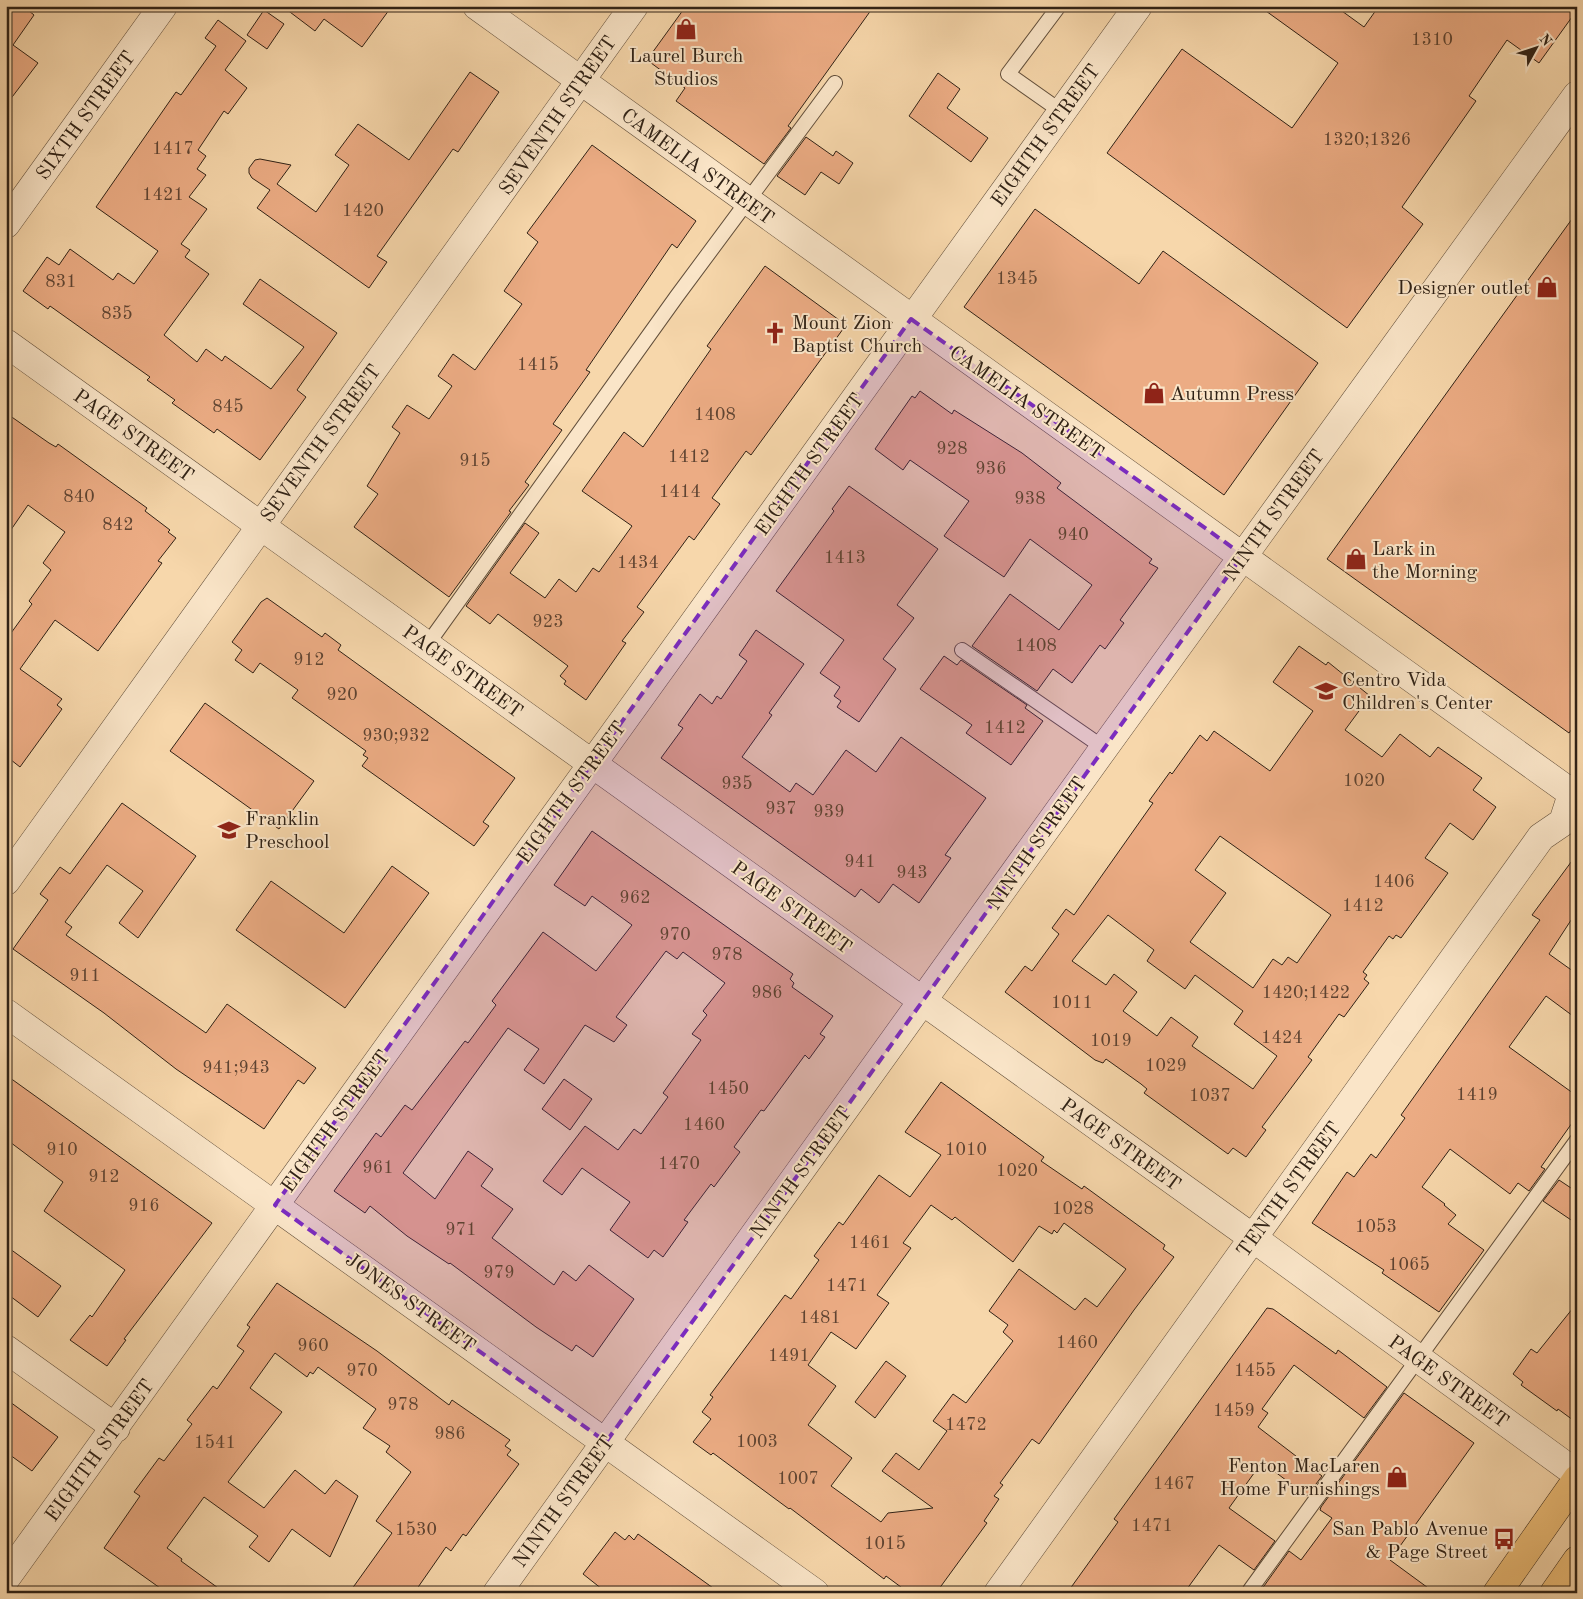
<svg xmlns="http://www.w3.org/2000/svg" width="1583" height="1599" font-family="'Old Standard TT',serif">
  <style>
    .building { fill: #ecac84; stroke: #302216; fill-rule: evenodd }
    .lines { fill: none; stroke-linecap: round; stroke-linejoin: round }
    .service-casing { stroke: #624f3b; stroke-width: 16 }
    .minor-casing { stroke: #624f3b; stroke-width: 29 }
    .tertiary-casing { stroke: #624f3b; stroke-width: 29 }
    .primary-casing { stroke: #302216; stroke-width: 29 }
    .service { stroke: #fae5c8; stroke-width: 14 }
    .minor { stroke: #fae5c8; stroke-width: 28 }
    .tertiary { stroke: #fae5c8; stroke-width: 28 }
    .primary { stroke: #ecbc76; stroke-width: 28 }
    .marked { fill: #7b2cbf; fill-opacity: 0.2; stroke: #7b2cbf; stroke-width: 4; stroke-dasharray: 10 6; stroke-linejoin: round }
    .labels { text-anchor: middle; stroke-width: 4; stroke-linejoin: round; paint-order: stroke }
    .number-label { font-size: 18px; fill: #5f4432 }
    .poi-label { font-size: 20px; fill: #302216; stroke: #fae5c8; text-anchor: start }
    .street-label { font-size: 20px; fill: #302216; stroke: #fae5c8 }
  </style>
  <rect width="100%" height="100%" fill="#f7d7ab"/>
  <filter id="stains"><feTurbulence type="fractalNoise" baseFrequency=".004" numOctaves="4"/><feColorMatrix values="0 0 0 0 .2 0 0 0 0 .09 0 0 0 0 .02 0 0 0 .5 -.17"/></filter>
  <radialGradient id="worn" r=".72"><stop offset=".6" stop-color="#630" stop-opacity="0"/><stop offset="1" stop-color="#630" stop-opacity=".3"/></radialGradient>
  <path class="building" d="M6,6H23L34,15L13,45L38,63L6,105Z
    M282,6H392L362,47L324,19L315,31Z
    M686,6H874L788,126L791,128L764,164L676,101L685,88L647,60Z
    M1259,6H1335L1364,27L1379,6H1577V10L1539,63L1507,40L1469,96L1476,101L1402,207L1423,224L1347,328L1107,153L1182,49L1292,128L1338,63Z
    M264,10L284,24L267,49L247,35Z
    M218,20L246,41L225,70L247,88L228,114L224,111L198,150L206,156L197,169L206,175L189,197L207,209L181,244L190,250L185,257L209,274L164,335L197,362L206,349L222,361L225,356L271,389L304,347L243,304L260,279L337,333L297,390L306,397L260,460L217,429L214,433L172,403L175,400L147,380L150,377L50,306L48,309L23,291L47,257L59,265L70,249L113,280L118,273L134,284L158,251L96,207L176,92L181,95L216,46L205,38Z
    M470,72L499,92L458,152L453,149L377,256L387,262L369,288L257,208L270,190L252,178L249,173V168L255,160L260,159L291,165L277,184L316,212L349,165L335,155L358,124L409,160Z
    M938,73L960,89L947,108L988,138L971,162L909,116Z
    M806,137L833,156L836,151L853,163L839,184L821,172L805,195L777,176Z
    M592,145L696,221L677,248L672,244L586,370L590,372L553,424L562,430L525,482L529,485L509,511L511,512L449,597L354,527L378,494L367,486L400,433L392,427L407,405L429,419L452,386L438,376L453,354L475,370L522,304L504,291L538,242L527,233Z
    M1035,209L1139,284L1163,251L1318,363L1224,495L964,307Z
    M1577,212V722L1569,733L1327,559Z
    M765,266L846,325L751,455L746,451L712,498L720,504L694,540L689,536L637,607L644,612L622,641L626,643L586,700L564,684L566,681L560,676L568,666L498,614L490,624L466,606L525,523L539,533L510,573L545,598L559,579L576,592L593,568L599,572L632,526L582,491L624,432L643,447L711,349L707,346Z
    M920,391L952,414L954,410L1022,453L1061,483L1057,488L1152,559L1149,563L1158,568L1120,620L1124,623L1105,649L1100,645L1072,683L1053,669L1037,691L972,646L1010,594L1059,630L1092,585L1030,539L1004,577L944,536L969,501L910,460L903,470L875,449L912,396L915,398Z
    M6,413L49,443L56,447L58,444L147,508L145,511L170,530L168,532L176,538L158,561L162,563L98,651L55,620L20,669L62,699L57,705L62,709L20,767L6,756V640L32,604L29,601L51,570L43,563L65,532L28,505L6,537Z
    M849,486L938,549L897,605L914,618L883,659L896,669L859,722L837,707L841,701L834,696L840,687L820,673L844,640L776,591L834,511L832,509Z
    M267,598L322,637L325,633L341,645L338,650L515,778L483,822L489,826L474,846L362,766L368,758L363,755L366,751L292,698L298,690L260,663L253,673L235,660L242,650L232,642L261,602Z
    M756,630L804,664L769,713L772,715L742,757L790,792L796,783L813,795L846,750L876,772L901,737L986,798L945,855L951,858L919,903L893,884L879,903L861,889L855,897L661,758L683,728L678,725L700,694L712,704L717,696L721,699L747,661L739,655Z
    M1299,646L1326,665L1328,662L1370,696L1345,730L1382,757L1400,734L1430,757L1438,747L1482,778L1473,790L1496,807L1473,840L1450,823L1425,858L1448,873L1401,938L1396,935L1393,939L1389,936L1363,972L1367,975L1364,979L1369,983L1344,1017L1339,1014L1308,1057L1312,1060L1262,1127L1266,1130L1246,1157L1233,1148L1228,1154L1144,1093L1147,1089L1141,1084L1106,1059L1103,1063L1095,1060L1005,992L1025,966L1032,971L1059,934L1052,928L1066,909L1074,915L1153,803L1149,801L1170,772L1172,774L1200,735L1207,741L1214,731L1270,771L1313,711L1273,682ZM1220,836L1331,915L1297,963L1288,957L1282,965L1273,959L1253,988L1190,942L1226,893L1195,870ZM1108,915L1154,950L1147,961L1185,989L1195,975L1243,1011L1234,1024L1277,1056L1253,1089L1192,1046L1198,1037L1171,1017L1157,1036L1123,1011L1137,992L1114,974L1106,985L1072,961Z
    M944,656L957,665L961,660L1027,705L1025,708L1043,721L1011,765L966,733L972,725L920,689Z
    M205,703L314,781L279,829L170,751Z
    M122,803L196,856L138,938L119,923L143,891L107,865L65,922L72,927L66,935L206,1033L227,1004L316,1068L304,1084L298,1080L264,1129L176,1069L104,1013L13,949L48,900L40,894L60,867L70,874Z
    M592,831L793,974L790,979L794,983L792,987L833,1016L820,1034L825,1037L809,1059L805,1055L764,1111L761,1110L734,1147L740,1152L714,1187L711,1184L684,1220L688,1222L663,1257L654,1250L648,1258L610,1230L630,1202L582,1168L562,1195L543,1181L585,1126L618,1150L634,1129L641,1134L668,1097L663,1093L701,1040L692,1034L707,1015L703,1011L725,983L683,952L677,959L666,951L616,1017L627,1025L614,1042L585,1025L544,1084L524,1070L539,1049L508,1028L403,1173L435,1199L468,1151L493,1169L481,1186L513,1209L492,1238L554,1285L563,1271L576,1281L589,1265L634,1299L593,1357L576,1345L572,1351L536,1327L450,1263L449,1264L407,1236L370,1206L365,1213L334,1191L376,1133L381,1137L405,1105L412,1110L465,1041L468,1043L496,1005L492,1001L543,932L596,971L632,925L592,896L585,906L554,885Z
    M1577,854V911L1549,954L1577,974V1019L1546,996L1509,1047L1577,1096V1116L1541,1167L1545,1169L1529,1191L1518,1183L1510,1194L1450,1149L1422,1187L1445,1204L1444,1205L1456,1215L1448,1224L1484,1250L1439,1312L1382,1273L1384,1270L1312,1223L1347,1172L1354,1177L1371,1154L1376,1158L1405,1118L1401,1115L1540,920L1532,915Z
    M392,866L429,893L345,1008L236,930L271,881L344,933Z
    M6,1075L212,1223L124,1339L126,1340L107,1366L70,1340L90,1315L92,1317L125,1270L44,1211L63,1182L6,1139Z
    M564,1079L592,1099L570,1130L542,1109Z
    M941,1082L1044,1157L1041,1161L1082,1189L1084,1186L1165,1245L1163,1249L1174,1257L1134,1310L1039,1444L1032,1439L1000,1483L1003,1485L994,1496L999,1499L984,1521L987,1523L936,1593H909L886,1576L884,1579L790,1508L789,1509L713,1453L711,1455L693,1442L711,1419L702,1412L713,1397L710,1395L785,1295L791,1299L819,1260L814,1256L839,1222L843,1225L879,1175L910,1197L941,1155L905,1132ZM931,1205L952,1220L955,1217L1013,1262L1039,1226L1052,1234L1054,1230L1057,1233L1064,1223L1126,1269L1097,1307L1085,1298L1075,1310L1019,1269L989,1311L1008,1325L1003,1332L1013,1341L966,1403L953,1394L933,1421L947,1431L919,1470L896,1453L882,1471L933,1508L888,1513L881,1522L831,1486L852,1458L808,1425L836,1386L808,1365L831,1332L856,1349L889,1303L877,1295L911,1248L903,1243Z
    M1559,1180L1577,1192V1224L1543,1201Z
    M6,1246L61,1286L38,1317L6,1293Z
    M277,1283L377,1351L449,1405L452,1400L510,1440L505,1446L511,1450L507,1455L519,1464L466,1536L463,1534L451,1551L446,1547L414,1593H349L392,1533L376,1521L411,1472L386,1452L390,1446L363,1428L376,1409L318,1367L313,1374L310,1372L307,1377L275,1353L250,1388L282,1412L228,1482L264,1508L295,1470L325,1494L336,1480L358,1496L330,1557L292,1529L269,1562L249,1547L258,1536L204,1497L167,1548L182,1559L181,1561L225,1593H167L104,1548L140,1496L134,1492L159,1458L164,1461L192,1424L187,1420L213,1386L217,1389L244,1351L237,1346L250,1327L247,1325Z
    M1577,1303V1423L1558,1409L1557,1411L1521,1385L1523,1382L1513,1374L1531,1349L1537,1353Z
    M1267,1308L1273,1309L1336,1354L1338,1350L1387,1387L1364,1418L1294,1365L1262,1409L1268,1413L1258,1427L1322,1476L1307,1496L1262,1462L1229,1508L1275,1541L1254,1570L1219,1545L1184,1593H1067L1118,1522L1114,1519Z
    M886,1361L906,1376L875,1418L855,1402Z
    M1404,1393L1474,1443L1390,1560L1435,1593H1259L1289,1551L1301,1560L1332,1518L1320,1510L1321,1507Z
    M6,1399L58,1437L32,1471L6,1452Z
    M615,1532L625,1540L629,1535L634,1540L638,1534L720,1593H607L583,1574Z"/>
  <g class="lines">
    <g class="service-casing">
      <path id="service" d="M1059,6L1008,74L1062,112
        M427,645L677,296L835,83
        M962,650L1104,748
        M1250,1590L1577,1140"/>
    </g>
    <g class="minor-casing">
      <path id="minor" d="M477,6L1577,797
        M6,343L1253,1238L1577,1474
        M6,881L634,6
        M6,1013L815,1593
        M6,1349L116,1428
        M6,1578L1138,6
        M497,1593L1104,748L1577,95
        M998,1593L1541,837L1563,822L1572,794L1577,787"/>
    </g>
    <g class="tertiary-casing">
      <path id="tertiary" d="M6,224L163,6"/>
    </g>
    <g class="primary-casing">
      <path id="primary" d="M1497,1593L1577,1479
        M1554,1593L1577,1560"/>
    </g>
    <use href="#service" class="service"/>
    <use href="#minor" class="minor"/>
    <use href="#tertiary" class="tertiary"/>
    <use href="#primary" class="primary"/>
  </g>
  <path class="marked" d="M911,319L1243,555L606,1442L275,1205Z"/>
  <defs>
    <g id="shop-bare" transform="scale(1.725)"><path d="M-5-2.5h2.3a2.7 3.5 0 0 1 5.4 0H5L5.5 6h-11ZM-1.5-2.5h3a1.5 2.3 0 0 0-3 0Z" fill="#8f2418" stroke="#fae5c8" stroke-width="2.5" paint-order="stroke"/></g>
    <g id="church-bare" transform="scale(1.725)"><path d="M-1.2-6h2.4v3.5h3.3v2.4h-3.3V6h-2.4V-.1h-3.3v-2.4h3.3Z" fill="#8f2418" stroke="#fae5c8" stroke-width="2.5" paint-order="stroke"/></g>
    <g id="school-bare" transform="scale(1.725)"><path d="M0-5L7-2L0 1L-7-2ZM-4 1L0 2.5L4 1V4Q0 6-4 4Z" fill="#8f2418" stroke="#fae5c8" stroke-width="2.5" paint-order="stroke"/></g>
    <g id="bus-bare" transform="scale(1.725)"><path d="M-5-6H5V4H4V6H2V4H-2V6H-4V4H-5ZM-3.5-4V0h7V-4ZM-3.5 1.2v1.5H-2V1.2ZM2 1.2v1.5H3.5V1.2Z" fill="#8f2418" stroke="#fae5c8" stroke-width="2.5" paint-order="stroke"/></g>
  </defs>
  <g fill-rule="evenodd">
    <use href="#shop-bare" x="686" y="29"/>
    <use href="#shop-bare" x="1547" y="287"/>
    <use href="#church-bare" x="775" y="333"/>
    <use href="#shop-bare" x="1154" y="393"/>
    <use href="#shop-bare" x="1356" y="559"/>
    <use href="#school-bare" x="1326" y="691"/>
    <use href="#school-bare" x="229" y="830"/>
    <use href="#shop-bare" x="1397" y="1477"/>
    <use href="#bus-bare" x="1504" y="1539"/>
  </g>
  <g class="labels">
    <g class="number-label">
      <text x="1432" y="45">1310</text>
      <text x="1367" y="145">1320;1326</text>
      <text x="173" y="154">1417</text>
      <text x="163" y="200">1421</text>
      <text x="363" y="216">1420</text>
      <text x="1017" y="284">1345</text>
      <text x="61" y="287">831</text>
      <text x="117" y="319">835</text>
      <text x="538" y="370">1415</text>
      <text x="228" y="412">845</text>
      <text x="715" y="420">1408</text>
      <text x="952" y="454">928</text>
      <text x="689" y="462">1412</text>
      <text x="475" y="466">915</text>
      <text x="991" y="474">936</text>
      <text x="680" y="497">1414</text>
      <text x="79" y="502">840</text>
      <text x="1030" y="504">938</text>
      <text x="118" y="530">842</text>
      <text x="1073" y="540">940</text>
      <text x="845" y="563">1413</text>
      <text x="638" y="568">1434</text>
      <text x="548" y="627">923</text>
      <text x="1036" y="651">1408</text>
      <text x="309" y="665">912</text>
      <text x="342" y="700">920</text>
      <text x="1005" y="733">1412</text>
      <text x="396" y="741">930;932</text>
      <text x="1364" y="786">1020</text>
      <text x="737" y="789">935</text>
      <text x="781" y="814">937</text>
      <text x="829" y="817">939</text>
      <text x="860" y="867">941</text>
      <text x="912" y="878">943</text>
      <text x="1394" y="887">1406</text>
      <text x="635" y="903">962</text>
      <text x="1363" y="911">1412</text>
      <text x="675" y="940">970</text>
      <text x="727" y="960">978</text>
      <text x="85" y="981">911</text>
      <text x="767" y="998">986</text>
      <text x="1306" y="998">1420;1422</text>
      <text x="1072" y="1008">1011</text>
      <text x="1282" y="1043">1424</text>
      <text x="1111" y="1046">1019</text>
      <text x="1166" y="1071">1029</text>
      <text x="236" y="1073">941;943</text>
      <text x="728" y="1094">1450</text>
      <text x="1477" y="1100">1419</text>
      <text x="1210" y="1101">1037</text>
      <text x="704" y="1130">1460</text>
      <text x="62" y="1155">910</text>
      <text x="966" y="1155">1010</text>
      <text x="679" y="1169">1470</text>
      <text x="378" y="1173">961</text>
      <text x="1017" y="1176">1020</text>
      <text x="104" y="1182">912</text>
      <text x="144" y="1211">916</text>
      <text x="1073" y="1214">1028</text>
      <text x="1376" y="1232">1053</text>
      <text x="461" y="1235">971</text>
      <text x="870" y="1248">1461</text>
      <text x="1409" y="1270">1065</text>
      <text x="499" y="1278">979</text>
      <text x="847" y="1291">1471</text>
      <text x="820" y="1323">1481</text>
      <text x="1077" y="1348">1460</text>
      <text x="313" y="1351">960</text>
      <text x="789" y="1361">1491</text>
      <text x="362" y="1376">970</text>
      <text x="1255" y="1376">1455</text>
      <text x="403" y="1410">978</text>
      <text x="1234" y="1416">1459</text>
      <text x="966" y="1430">1472</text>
      <text x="450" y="1439">986</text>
      <text x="757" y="1447">1003</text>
      <text x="215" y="1448">1541</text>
      <text x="798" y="1484">1007</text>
      <text x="1174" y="1489">1467</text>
      <text x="1152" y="1531">1471</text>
      <text x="416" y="1535">1530</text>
      <text x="885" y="1549">1015</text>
    </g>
    <g class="poi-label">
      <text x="686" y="62" text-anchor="middle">Laurel Burch<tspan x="686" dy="23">Studios</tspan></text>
      <text x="1530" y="294" text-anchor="end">Designer outlet</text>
      <text x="792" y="329">Mount Zion<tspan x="792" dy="23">Baptist Church</tspan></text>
      <text x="1170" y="400">Autumn Press</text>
      <text x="1372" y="555">Lark in<tspan x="1372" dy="23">the Morning</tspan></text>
      <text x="1342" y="686">Centro Vida<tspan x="1342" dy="23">Children's Center</tspan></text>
      <text x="245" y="825">Franklin<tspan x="245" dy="23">Preschool</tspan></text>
      <text x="1380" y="1472" text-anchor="end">Fenton MacLaren<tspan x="1380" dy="23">Home Furnishings</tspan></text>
      <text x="1488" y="1535" text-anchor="end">San Pablo Avenue<tspan x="1488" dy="23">&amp; Page Street</tspan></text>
    </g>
    <g class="street-label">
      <text transform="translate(85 115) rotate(-54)" y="7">SIXTH STREET</text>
      <text transform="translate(557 115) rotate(-55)" y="7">SEVENTH STREET</text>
      <text transform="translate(1045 135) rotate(-54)" y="7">EIGHTH STREET</text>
      <text transform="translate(698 166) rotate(36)" y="7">CAMELIA STREET</text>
      <text transform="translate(1027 402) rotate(35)" y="7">CAMELIA STREET</text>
      <text transform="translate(134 435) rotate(36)" y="7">PAGE STREET</text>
      <text transform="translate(320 443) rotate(-54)" y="7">SEVENTH STREET</text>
      <text transform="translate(809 464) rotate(-54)" y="7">EIGHTH STREET</text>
      <text transform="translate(1273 515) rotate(-54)" y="7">NINTH STREET</text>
      <text transform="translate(463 671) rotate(36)" y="7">PAGE STREET</text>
      <text transform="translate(571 792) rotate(-54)" y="7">EIGHTH STREET</text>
      <text transform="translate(1036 843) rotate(-55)" y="7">NINTH STREET</text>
      <text transform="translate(792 907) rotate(36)" y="7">PAGE STREET</text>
      <text transform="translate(335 1121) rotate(-54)" y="7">EIGHTH STREET</text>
      <text transform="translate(1121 1144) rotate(36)" y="7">PAGE STREET</text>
      <text transform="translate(800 1172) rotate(-54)" y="7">NINTH STREET</text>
      <text transform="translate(1288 1189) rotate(-54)" y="7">TENTH STREET</text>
      <text transform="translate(411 1302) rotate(36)" y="7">JONES STREET</text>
      <text transform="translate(1449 1381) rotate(36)" y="7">PAGE STREET</text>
      <text transform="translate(99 1450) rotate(-54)" y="7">EIGHTH STREET</text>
      <text transform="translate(563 1501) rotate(-54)" y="7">NINTH STREET</text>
    </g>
  </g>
  <rect width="1583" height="1599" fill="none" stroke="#f7d7ab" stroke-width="25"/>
  <rect x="8" y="8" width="1568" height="1584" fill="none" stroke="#302216" stroke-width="2.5"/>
  <rect x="12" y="12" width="1558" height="1574" fill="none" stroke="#302216"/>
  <g transform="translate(1536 48) rotate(50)" stroke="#fae5c8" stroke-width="4" paint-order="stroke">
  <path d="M0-4L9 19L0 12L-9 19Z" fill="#302216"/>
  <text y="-8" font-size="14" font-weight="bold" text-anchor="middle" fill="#302216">N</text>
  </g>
  <rect width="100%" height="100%" filter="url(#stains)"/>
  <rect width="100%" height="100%" fill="url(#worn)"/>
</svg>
